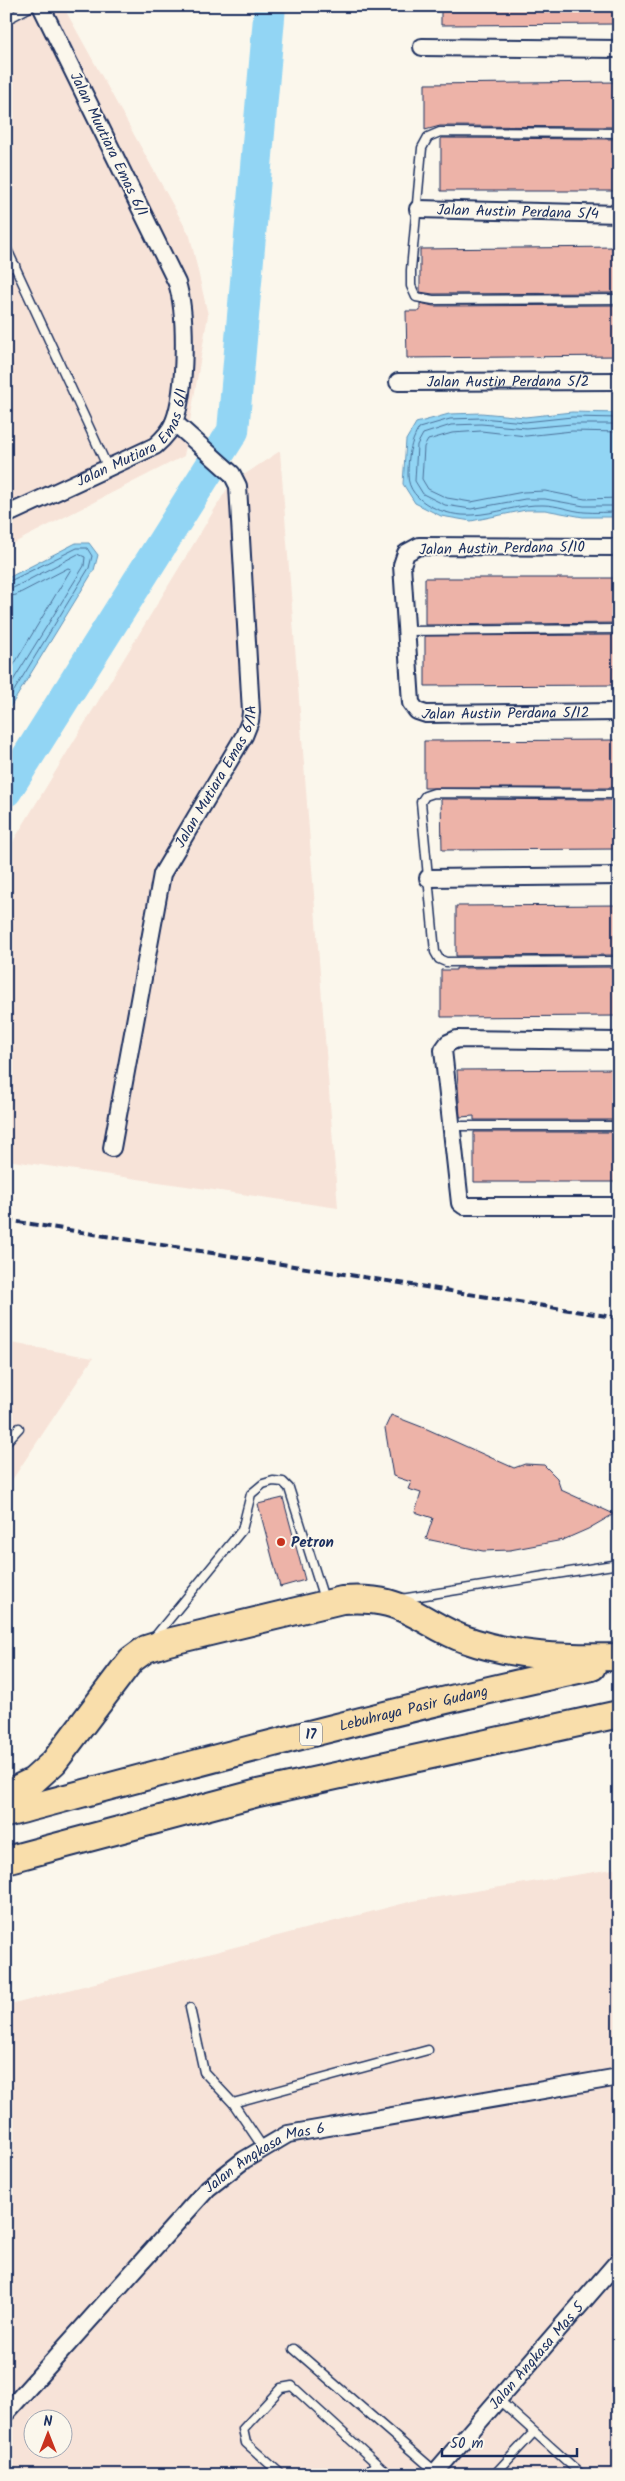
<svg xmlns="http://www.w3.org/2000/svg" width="625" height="2481" font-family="Kalam,sans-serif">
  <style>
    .built { fill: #f7e3d8; fill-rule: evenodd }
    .water { fill: #92d5f4; stroke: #6293b8 }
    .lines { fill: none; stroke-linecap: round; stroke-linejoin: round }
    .shore { stroke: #4b719a; stroke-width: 1 }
    .river { stroke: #92d5f4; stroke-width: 32 }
    .building { fill: #edb3a8; stroke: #1b2f5e }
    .service-casing { stroke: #1b2f5e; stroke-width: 11 }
    .minor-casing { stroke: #1b2f5e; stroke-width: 20 }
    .trunk-casing { stroke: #1b2f5e; stroke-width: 30 }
    .service { stroke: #fbf7ec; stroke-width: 8 }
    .minor { stroke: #fbf7ec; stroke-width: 16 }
    .trunk { stroke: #f9deab; stroke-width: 26 }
    .rail { stroke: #1b2f5e; stroke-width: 4; stroke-dasharray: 8 4; stroke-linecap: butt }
    .poi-dot { fill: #c8321e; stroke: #fbf7ec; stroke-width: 2 }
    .labels { text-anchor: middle; stroke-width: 4; stroke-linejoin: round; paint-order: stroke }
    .shield { fill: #fbf7ec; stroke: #5e6b89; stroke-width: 1 }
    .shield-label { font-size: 14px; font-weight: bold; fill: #1b2f5e }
    .street-label { font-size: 15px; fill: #1b2f5e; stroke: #fbf7ec }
    .poi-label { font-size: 15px; font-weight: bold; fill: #1b2f5e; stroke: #fbf7ec; text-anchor: start }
  </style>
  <rect width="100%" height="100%" fill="#fbf7ec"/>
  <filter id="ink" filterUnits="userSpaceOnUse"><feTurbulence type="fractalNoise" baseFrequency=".02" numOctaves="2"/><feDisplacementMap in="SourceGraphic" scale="10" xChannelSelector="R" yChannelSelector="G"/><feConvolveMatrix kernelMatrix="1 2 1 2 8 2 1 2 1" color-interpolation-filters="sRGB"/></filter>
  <g filter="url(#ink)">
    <path class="built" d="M6,6H63L190,236L208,315L184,456L6,547Z
      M280,451L338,1208L6,1160V853L230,484Z
      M6,1342L93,1358L6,1489Z
      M619,1868V2475H6V2006L413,1901ZM32,2418H62V2448H32Z"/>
    <path class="water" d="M572,412L619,413V517H583L545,510H526L471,521L441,516L415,503L403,484L406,440L416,423L449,414L481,413L525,417Z
      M76,543H89L98,555L94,570L6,714V579Z"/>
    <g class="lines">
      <path class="shore" d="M619,418L572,417L525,422L481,418L450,419L419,428C410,443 408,457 408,475C408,503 447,517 472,515C496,514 519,504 543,505C557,505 571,511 584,512C596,513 607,512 619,512
        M619,424H572L526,428L481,424L451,425L423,434L417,445L415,481L423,494L445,505L471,509L525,499H545L584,506H619
        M619,432L572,431L526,436L481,431L452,433L428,440L424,447L422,479L428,489L447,498L471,502L523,492L545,491L585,499L619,498
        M6,583L77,548H87L92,556L89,568L6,704
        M6,589L13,588L78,554L85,557L84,566L6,692
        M6,597L16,595L68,568L71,569L6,678"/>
      <path class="river" d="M6,791L233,431L270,6"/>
    </g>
    <path class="building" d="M441,6H619V24L441,25Z
      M619,82V127L440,126L425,130V84Z
      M441,138L619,139V191H441Z
      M619,247V293L433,294L420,292V249Z
      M420,303L433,306L619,305V356L407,358L406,311H420Z
      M425,578H619V623L425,625Z
      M619,635V685L425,686V636Z
      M619,740V788H424V741Z
      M441,799L619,800V849L442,850Z
      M619,905V955L456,956V906Z
      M619,967V1016L441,1017V970H456V968Z
      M619,1069V1120H474V1116L460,1117L457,1070Z
      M474,1132H619V1182H474Z
      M391,1415L427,1429L514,1468L525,1464L544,1465L557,1478L561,1490L614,1514L588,1529L563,1540L510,1550L483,1551L426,1539L433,1518L415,1512L421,1493L408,1489L411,1482L393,1476L385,1428Z
      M283,1498L305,1580L280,1587L258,1504Z"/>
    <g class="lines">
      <g class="service-casing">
        <path id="service" d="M6,20L32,6
          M619,133L440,132L428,137L422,148L411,270V286L416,297L433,300L619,299
          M6,247L108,468
          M6,269L15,265
          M406,631L619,629
          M619,794L434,793L425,796L421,802L435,952L439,959L446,962L619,961
          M450,1126H619
          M6,1442L19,1428
          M401,1599L619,1564
          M153,1639L242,1530L251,1494L263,1484L273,1481L283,1482L289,1488L324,1599
          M190,2008L204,2072L233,2103L264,2149
          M233,2103L428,2050
          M294,2349L436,2472
          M499,2400L582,2475
          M282,2475L246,2443L243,2429L281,2388L292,2386L389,2475
          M366,2475L376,2463
          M494,2475L534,2432"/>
      </g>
      <g class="minor-casing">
        <g id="minor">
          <path d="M422,47L619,49"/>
          <path id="s1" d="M418,209L619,214"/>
          <path id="s2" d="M398,382L619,381"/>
          <path id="s3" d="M6,515L155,446C163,439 170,432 174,422C186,391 187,314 177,283L41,6"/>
          <path id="s4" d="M619,547L419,546L406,553L402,565L411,703L417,711L426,714L619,712"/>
          <path d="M428,878L619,876"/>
          <path d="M619,1041L457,1039L448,1043L443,1050L460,1203L464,1206H619"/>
          <path id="s5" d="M112,1148L162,874L244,736L250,721L251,712L238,486L232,474L174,422"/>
          <path id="s6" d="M6,2413L208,2188L244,2160L288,2134L619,2077"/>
          <path id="s7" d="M433,2475L619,2260"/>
        </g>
      </g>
      <g class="trunk-casing">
        <g id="trunk">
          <path d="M6,1794L33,1781L54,1762L131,1660L146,1649L168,1642L342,1600C358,1599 373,1599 388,1603C415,1610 438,1630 464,1639C514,1657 566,1658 619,1657"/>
          <path id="s8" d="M6,1814C201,1762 395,1709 592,1667"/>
          <path d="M6,1860L258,1793L619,1714"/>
        </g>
      </g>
      <use href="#service" class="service"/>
      <use href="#minor" class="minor"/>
      <use href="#trunk" class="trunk"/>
      <path class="rail" d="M6,1220L619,1318"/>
    </g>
  </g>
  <circle class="poi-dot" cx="281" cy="1542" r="5"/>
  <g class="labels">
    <rect class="shield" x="300" y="1722.5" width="22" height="23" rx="4"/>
    <g class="shield-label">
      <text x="311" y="1739">17</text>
    </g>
    <g class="street-label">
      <text transform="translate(109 144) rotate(64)" y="5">Jalan Muutiara Emas 6/1</text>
      <text dy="5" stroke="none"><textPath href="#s1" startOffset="100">Jalan Austin Perdana 5/4</textPath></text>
      <text dy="5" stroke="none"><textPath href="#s2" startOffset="110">Jalan Austin Perdana 5/2</textPath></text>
      <text dy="5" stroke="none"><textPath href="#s3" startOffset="154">Jalan Mutiara Emas 6/1</textPath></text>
      <text transform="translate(502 548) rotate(-1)" y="5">Jalan Austin Perdana 5/10</text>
      <text dy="5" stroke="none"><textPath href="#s4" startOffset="465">Jalan Austin Perdana 5/12</textPath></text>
      <text dy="5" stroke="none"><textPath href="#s5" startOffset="391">Jalan Mutiara Emas 6/1A</textPath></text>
      <text dy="5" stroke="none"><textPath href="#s8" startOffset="421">Lebuhraya Pasir Gudang</textPath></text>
      <text dy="5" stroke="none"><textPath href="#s6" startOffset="368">Jalan Angkasa Mas 6</textPath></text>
      <text dy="5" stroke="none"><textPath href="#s7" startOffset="158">Jalan Angkasa Mas 5</textPath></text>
    </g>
    <g class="poi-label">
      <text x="291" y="1547">Petron</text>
    </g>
  </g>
  <rect width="625" height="2481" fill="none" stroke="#fbf7ec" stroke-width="25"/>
  <rect x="12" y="12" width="600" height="2456" fill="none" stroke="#1b2f5e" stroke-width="2" filter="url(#ink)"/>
  <g transform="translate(48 2434)"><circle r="24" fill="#fbf7ec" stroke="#a1a7b3"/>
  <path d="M0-4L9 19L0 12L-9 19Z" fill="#c8321e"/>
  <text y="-8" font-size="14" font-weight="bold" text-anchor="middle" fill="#1b2f5e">N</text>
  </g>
  <path d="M442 2448v8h135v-8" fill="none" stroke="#1b2f5e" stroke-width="2.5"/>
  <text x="450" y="2448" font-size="15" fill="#1b2f5e" stroke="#fbf7ec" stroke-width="4" paint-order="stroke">50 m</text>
</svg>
